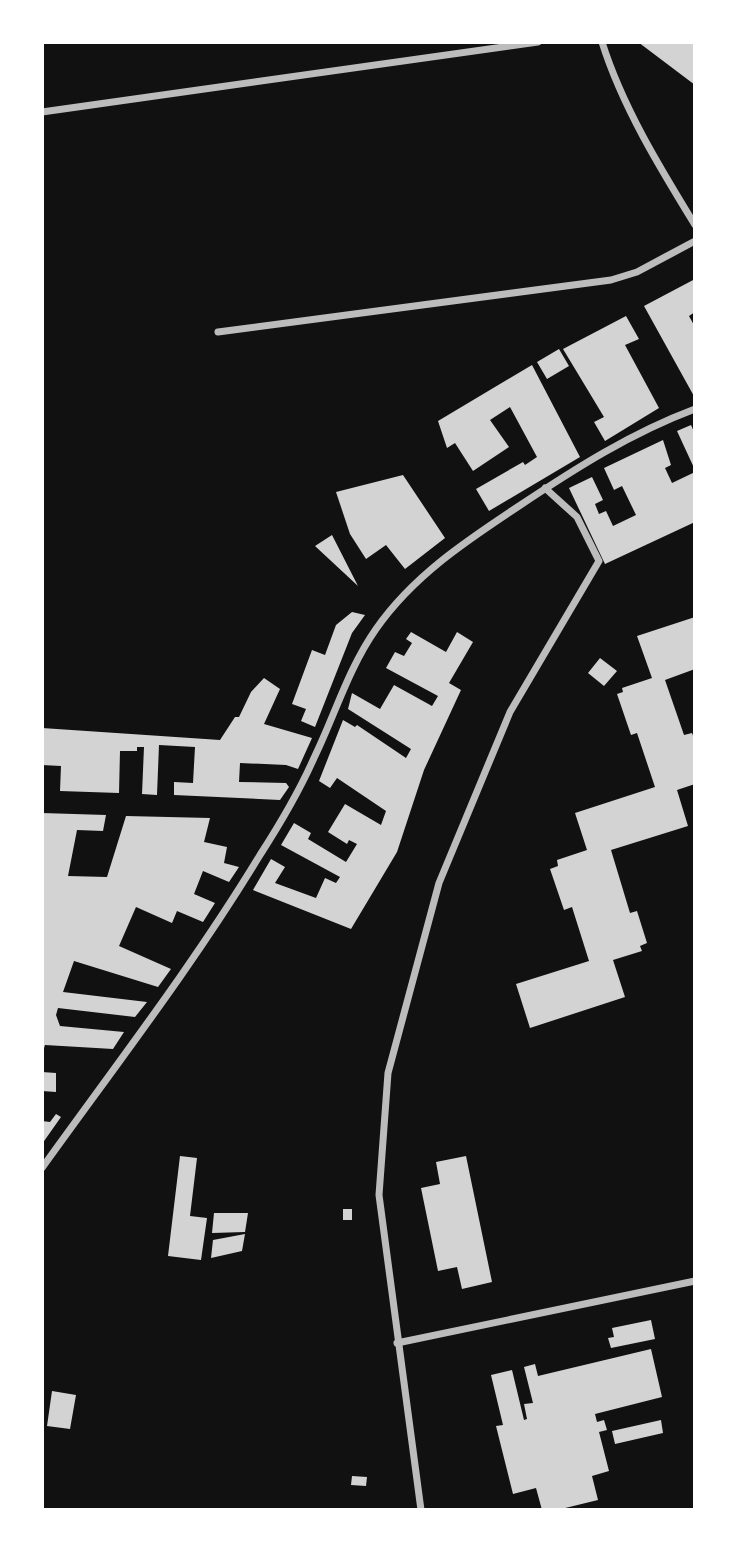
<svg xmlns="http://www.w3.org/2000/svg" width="737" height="1552" font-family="Karla,sans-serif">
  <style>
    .building { fill: #d3d3d3 }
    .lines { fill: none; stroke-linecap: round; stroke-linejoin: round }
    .minor { stroke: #bcbcbc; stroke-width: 7 }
  </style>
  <rect width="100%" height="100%" fill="#111"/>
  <path class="building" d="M638,42H695V85Z
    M695,279V312L689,316L695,327V398L644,306Z
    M626,316L639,339L625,345L659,408L605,441L594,422L604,417L563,349Z
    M559,349L569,366L547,379L537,362Z
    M532,365L580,457L489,511L476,489L523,462L525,465L537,457L510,407L490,420L509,447L473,471L455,443L447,448L438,421Z
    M691,425L695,434V470L677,431Z
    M663,440L671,465L665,468L672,483L695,472V522L605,564L569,488L592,477L603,500L595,504L599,514L606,511L613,526L636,515L622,486L614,490L604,468Z
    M403,475L445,538L405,569L386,545L366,559L350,534L336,492Z
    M332,535L358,586L315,546Z
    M352,612L365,615L352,633L315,727L301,721L306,709L292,704L312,650L325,655L336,625Z
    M695,617V669L665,680L684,735L692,733L695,741V784L677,790L688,826L611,850L630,913L637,911L647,943L640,946L642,951L613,960L625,997L530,1028L516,984L589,961L572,907L564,910L550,869L558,866L557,860L587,850L575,813L655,787L637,733L631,735L617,694L623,692L622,688L652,678L637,636Z
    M411,632L446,652L457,632L473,642L449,683L461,690L424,770L397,852L351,929L253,890L271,859L285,867L275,883L316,898L325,878L336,883L340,877L281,845L294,823L311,833L308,839L346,862L357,844L349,840L347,844L328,832L345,804L381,825L386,811L337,778L330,788L319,781L343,720L355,727L357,725L406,758L411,749L348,709L352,693L380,709L394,685L432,706L438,696L386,668L395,652L404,656L412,643L406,639Z
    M600,658L617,671L604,686L588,673Z
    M264,678L280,689L264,724L312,738L298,769L286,765L240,763L239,782L286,783L289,787L280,800L174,795V782L193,783L195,747L159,745L157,795L142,794L144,747H137V751H120L119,793L60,791L61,766L42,765V728L220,740L235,717H239L251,692Z
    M42,813L106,815L103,831L77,830L68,876L107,877L126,816L210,818L204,842L227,847L224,863L239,867L229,882L203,871L194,894L215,903L203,922L177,911L172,923L136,907L119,946L171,969L158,987L74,961L63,992L147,1002L135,1017L58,1008L56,1015L60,1026L124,1032L113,1049L45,1045L42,1054Z
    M42,1072L56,1073V1092L42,1091Z
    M56,1114L61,1117L42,1144V1121L50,1122Z
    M180,1156L197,1158L190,1216L207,1218L201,1260L168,1256Z
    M466,1156L492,1282L462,1289L457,1267L438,1271L421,1188L440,1184L436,1162Z
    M343,1209H352V1220H343Z
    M214,1213H248L245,1232L212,1233Z
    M245,1234L242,1251L211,1258L213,1240Z
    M651,1320L655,1339L611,1348L608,1338L614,1337L612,1328Z
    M651,1349L662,1397L595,1414L597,1422L604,1420L607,1430L599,1432L609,1471L592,1476L598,1500L557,1510H542L536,1488L513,1494L496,1426L503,1425L491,1375L512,1370L524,1420L527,1419L524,1404L533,1403L524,1367L535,1364L538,1376Z
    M52,1391L76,1395L70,1429L47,1426Z
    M661,1420L663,1433L615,1444L612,1431Z
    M352,1476L367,1477L366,1486L351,1485Z"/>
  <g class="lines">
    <path class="minor" d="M602,42C622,106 660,168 695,225
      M42,112L538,42
      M218,332L611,280L637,272L695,241
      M42,1168C116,1065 194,964 260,855C280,824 299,792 314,758C335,715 348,669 376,629C413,576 466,541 519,506C576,468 631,433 695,409
      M397,1343L695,1281
      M421,1510L379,1195L388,1073L439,883L510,712L599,561L577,517L545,488"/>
  </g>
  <rect width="737" height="1552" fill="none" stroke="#ffffff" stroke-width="88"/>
</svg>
